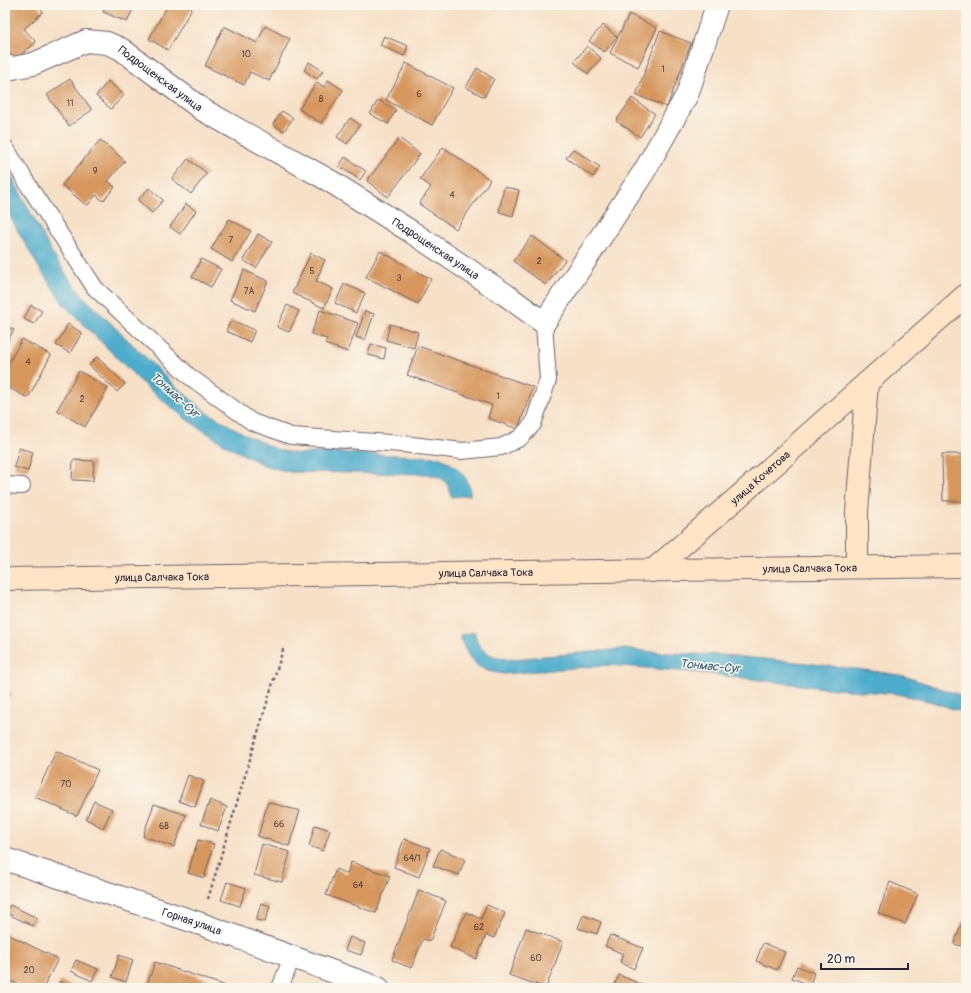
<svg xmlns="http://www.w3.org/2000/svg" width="971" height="993" font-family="Pangolin,sans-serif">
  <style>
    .water { fill: #4caccb; stroke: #376783 }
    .building { fill: #d6965c }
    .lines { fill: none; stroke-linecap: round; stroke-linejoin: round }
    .lane-casing { stroke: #6c646c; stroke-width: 18 }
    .street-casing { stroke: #6c646c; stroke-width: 24 }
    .secondary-casing { stroke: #6c646c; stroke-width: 24 }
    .path { stroke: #6c646c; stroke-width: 2.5; stroke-dasharray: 3 3; stroke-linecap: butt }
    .lane { stroke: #fff; stroke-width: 16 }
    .street { stroke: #fff; stroke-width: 22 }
    .secondary { stroke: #ffe4c6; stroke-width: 22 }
    .labels { text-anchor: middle; stroke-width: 3; stroke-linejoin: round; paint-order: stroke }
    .number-label { font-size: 9px; fill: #4f3f43 }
    .street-label { font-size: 11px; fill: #22223b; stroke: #fbf7ec }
    .water-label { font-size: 12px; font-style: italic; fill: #335975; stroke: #fbf7ec }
  </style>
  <rect width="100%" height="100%" fill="#fbf7ec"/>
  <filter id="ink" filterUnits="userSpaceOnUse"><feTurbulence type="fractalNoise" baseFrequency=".025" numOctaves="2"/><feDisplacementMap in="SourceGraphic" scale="8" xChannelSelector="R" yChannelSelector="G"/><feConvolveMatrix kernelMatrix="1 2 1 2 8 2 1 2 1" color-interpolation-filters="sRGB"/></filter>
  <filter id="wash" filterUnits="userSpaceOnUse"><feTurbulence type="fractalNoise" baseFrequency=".012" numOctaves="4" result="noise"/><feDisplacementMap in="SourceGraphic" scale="16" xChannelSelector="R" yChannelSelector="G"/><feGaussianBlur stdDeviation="0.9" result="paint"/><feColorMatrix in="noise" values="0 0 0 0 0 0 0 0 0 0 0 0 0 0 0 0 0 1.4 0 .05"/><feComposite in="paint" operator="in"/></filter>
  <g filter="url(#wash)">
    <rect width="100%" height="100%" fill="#f6e0c6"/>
    <path class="water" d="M5,164L52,253L70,280L86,299L176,387L208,413L248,436L278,450L298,454L329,452L438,457C449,461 466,473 469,486C470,489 470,492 470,495L451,497C448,479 443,478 427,474L290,472L264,465L227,446L186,419L144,385L64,305L38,266L5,208Z
      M475,632C475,635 476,639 477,641C483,656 499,658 513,659L623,649L667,653L722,655L806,663L880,672L904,676L966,697V713L932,702L898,694L825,688L703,673L645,668L609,665L503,674C498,673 493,672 488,671C472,666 463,649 460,635Z"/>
    <g id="blocks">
      <path class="building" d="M5,5H37L43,12L24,29L36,42L15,60L5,49Z
        M106,5H135L127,22L103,12Z
        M168,5H187L192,8L168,50L149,39Z
        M629,14L657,28L638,67L610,53Z
        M603,25L617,37L604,52L589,41Z
        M224,26L257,43L265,26L290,39L269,81L250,72L244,85L205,66Z
        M660,31L691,43L667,107L636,95Z
        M384,36L408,46L404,56L380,45Z
        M587,46L601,58L588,74L574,62Z
        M309,62L323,71L317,79L304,70Z
        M406,63L453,88L432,125L386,100Z
        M477,68L494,79L484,97L466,87Z
        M70,79L92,110L69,126L47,95Z
        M328,80L343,90L321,123L299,109L317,82L324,87Z
        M108,81L124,95L111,109L96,96Z
        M632,98L655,114L640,137L616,121Z
        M378,100L396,110L388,124L370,114Z
        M282,111L293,118L284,131L273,124Z
        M350,118L360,125L347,144L337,137Z
        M399,138L420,154L388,197L367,181Z
        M100,140L125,161L108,181L115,187L103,201L96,195L87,206L62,185Z
        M443,147L490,180L456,229L419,204L431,187L420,179Z
        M573,149L600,167L593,177L566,158Z
        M345,157L366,171L360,180L339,166Z
        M188,159L207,173L191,194L172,179Z
        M504,187L519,190L513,216L499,212Z
        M149,188L163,200L152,213L138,200Z
        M186,204L196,211L180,234L170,227Z
        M229,219L251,231L232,262L211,249Z
        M258,234L272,242L256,268L243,260Z
        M532,236L565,260L546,285L513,261Z
        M380,251L431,279L418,304L366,277Z
        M311,253L325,260L316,281L333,289L324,308L292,293Z
        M201,259L221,269L211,287L192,277Z
        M244,270L268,281L255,311L230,300Z
        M344,284L365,293L356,313L335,303Z
        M31,305L42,311L34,324L24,319Z
        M287,305L299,311L289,332L277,327Z
        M320,310L358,323L348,352L325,344L327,339L311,334Z
        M365,311L374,314L365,340L356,337Z
        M231,320L255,330L250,342L226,331Z
        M68,324L82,333L70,353L56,345Z
        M390,324L418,332L414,348L386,340Z
        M5,325L14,330L5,345Z
        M22,339L51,355L28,398L5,386V370Z
        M371,344L386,348L384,359L368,355Z
        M418,346L533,387L518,429L488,418L492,405L407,375Z
        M97,357L125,384L117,392L89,365Z
        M79,371L108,388L85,427L57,410Z
        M19,448L33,452L28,471L14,467Z
        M942,454H966V501H943Z
        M73,460L94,461L93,481L72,480Z
        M5,690L10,692L5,707Z
        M56,751L98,770L77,816L35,797Z
        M188,775L204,781L195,807L179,801Z
        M210,800L227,807L218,831L201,824Z
        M94,801L112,809L103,828L86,819Z
        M268,802L300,811L289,846L258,836Z
        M154,804L186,815L174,847L143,836Z
        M315,825L330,830L323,851L309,846Z
        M404,839L430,848L419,877L394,867Z
        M198,840L214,844L204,878L188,873Z
        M262,844L290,852L282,882L254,875Z
        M440,849L465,859L459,875L433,866Z
        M351,862L390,876L376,913L326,895L336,869L347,874Z
        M227,882L246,888L240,906L221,900Z
        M890,882L918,894L905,924L878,913Z
        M419,890L446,901L430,941L423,939L411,968L392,960Z
        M261,903L270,906L265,922L256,920Z
        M10,905L37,918L33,926L6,913Z
        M487,905L505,913L494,938L486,935L476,959L450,947L466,912L481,919Z
        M583,915L601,922L597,934L578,928Z
        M962,922L966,923V947L954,944Z
        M526,928L563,942L546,988L509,975Z
        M5,933L58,959L43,988H26L11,981L7,988H5Z
        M610,935L643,948L634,969L620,962L623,954L605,946Z
        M350,937L365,943L361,955L345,950Z
        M763,943L785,952L777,970L756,961Z
        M119,955L133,960L126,982L112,977Z
        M76,960L98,969L92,981L71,971Z
        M155,962L226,986L225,988H146Z
        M797,966L814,973L810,985L792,978Z
        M619,975L649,988H613Z
        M60,981L75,988H57Z"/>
    </g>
  </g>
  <g filter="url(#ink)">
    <use href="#blocks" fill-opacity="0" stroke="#6c646c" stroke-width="1"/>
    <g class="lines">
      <g class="lane-casing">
        <path id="lane" d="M5,147L32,191L95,288L189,376L252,422L291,436L403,444L462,451L501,447L520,438L533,424L548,380L544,323
          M5,485L22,486
          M280,988L292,957"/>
      </g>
      <g class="street-casing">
        <g id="street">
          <path id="s1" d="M5,66L13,68L33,64L86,41L107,43L121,49L203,110L330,181L410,231L506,295L544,323L645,170L687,95L717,5"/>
          <path id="s2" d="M5,859L201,924L378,988"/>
        </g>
      </g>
      <g class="secondary-casing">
        <g id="secondary">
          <path d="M857,567V512L867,383"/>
          <path id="s3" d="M652,571L737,498L966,295"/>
          <path id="s4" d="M5,579L966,566"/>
        </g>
      </g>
      <path class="path" d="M208,899L284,646"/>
      <use href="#lane" class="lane"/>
      <use href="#street" class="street"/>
      <use href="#secondary" class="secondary"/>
    </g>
  </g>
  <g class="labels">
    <g class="number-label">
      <text x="246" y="57">10</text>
      <text x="663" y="72">1</text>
      <text x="419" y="97">6</text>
      <text x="321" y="102">8</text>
      <text x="70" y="106">11</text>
      <text x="95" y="174">9</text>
      <text x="452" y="198">4</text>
      <text x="231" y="243">7</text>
      <text x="539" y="264">2</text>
      <text x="312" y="274">5</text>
      <text x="399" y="281">3</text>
      <text x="249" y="294">7А</text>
      <text x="28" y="365">4</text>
      <text x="498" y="399">1</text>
      <text x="82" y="402">2</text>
      <text x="66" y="787">70</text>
      <text x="279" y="827">66</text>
      <text x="164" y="829">68</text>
      <text x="412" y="861">64/1</text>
      <text x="358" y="888">64</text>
      <text x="479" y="930">62</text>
      <text x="536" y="961">60</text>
      <text x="29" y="973">20</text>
    </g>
    <g class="street-label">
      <text dy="4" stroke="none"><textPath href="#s1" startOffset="172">Подрощенская улица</textPath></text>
      <text dy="4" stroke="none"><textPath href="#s1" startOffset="496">Подрощенская улица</textPath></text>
      <text dy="4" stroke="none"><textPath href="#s3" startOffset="143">улица Кочетова</textPath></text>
      <text dy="4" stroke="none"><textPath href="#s4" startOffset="805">улица Салчака Тока</textPath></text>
      <text dy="4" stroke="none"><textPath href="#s4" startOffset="481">улица Салчака Тока</textPath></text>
      <text dy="4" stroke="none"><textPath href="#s4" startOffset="157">улица Салчака Тока</textPath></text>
      <text dy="4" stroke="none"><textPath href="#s2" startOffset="197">Горная улица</textPath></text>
    </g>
    <g class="water-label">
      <text transform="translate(175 395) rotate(42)" y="4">Тонмас-Суг</text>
      <text transform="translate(710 666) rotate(5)" y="4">Тонмас-Суг</text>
    </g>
  </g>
  <rect width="971" height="993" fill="none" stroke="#fbf7ec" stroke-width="20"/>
  <path d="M821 963v6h87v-6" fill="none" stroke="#22223b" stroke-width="2"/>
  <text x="827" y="963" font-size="12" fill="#22223b" stroke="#fbf7ec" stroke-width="3" paint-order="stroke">20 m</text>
</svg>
